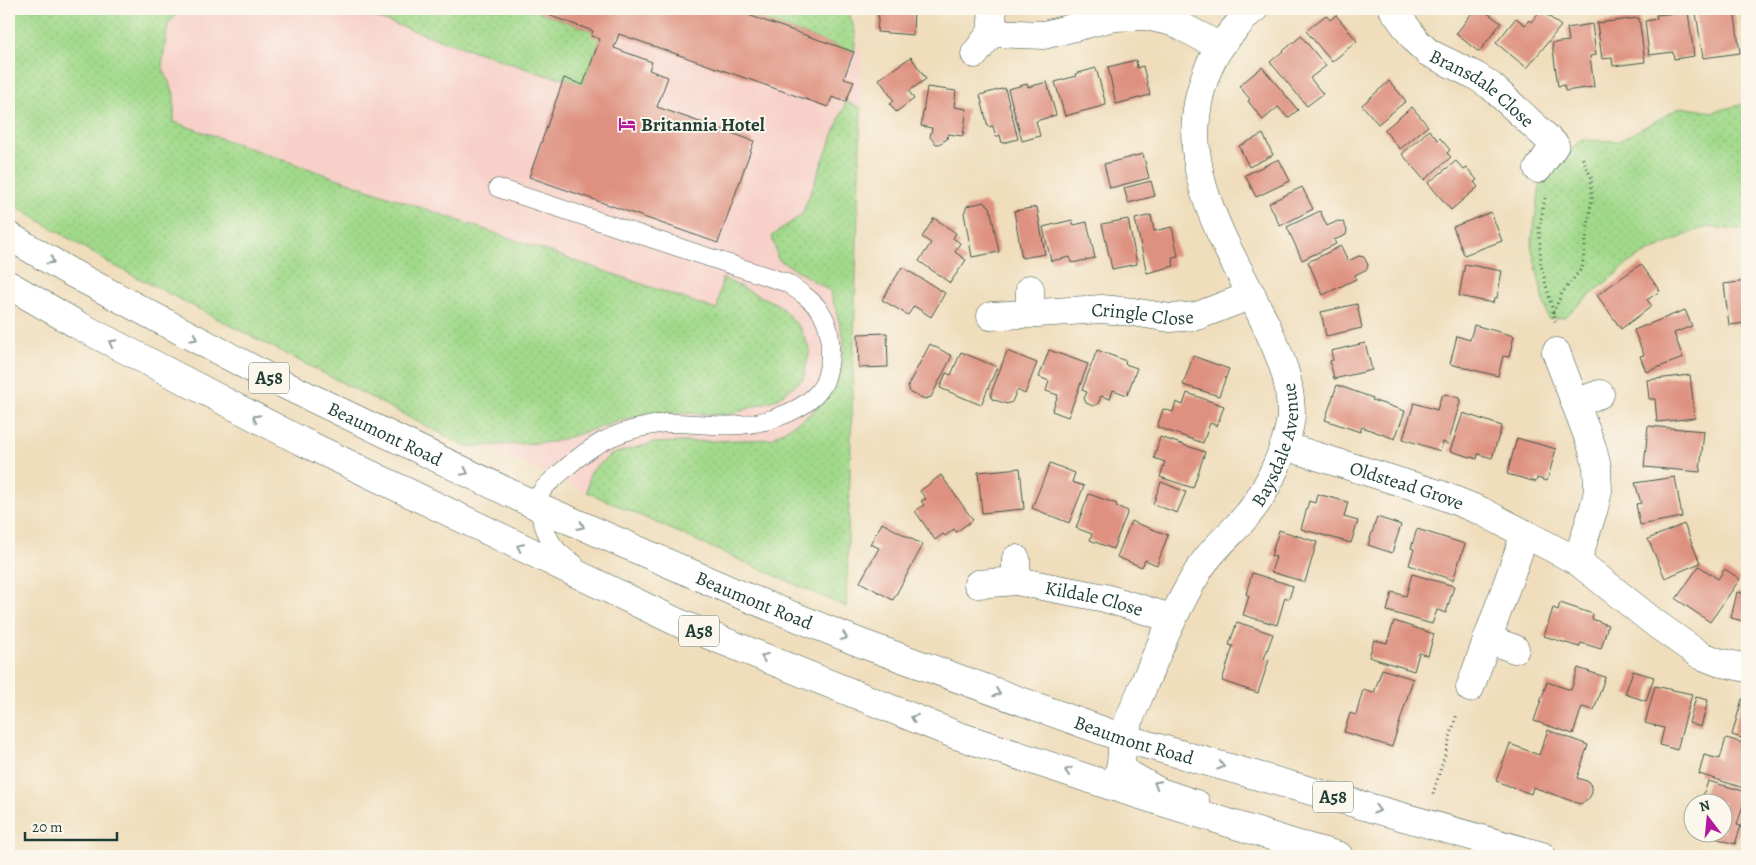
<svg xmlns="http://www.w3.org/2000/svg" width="1756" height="865" font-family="Alegreya,serif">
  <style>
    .built { fill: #f7d1c9 }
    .grass { fill: url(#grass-dots); stroke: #608b5f }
    .building { fill: #de9180 }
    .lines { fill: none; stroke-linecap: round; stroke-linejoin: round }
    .lane-casing { stroke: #3e5548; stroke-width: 19 }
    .street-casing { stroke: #3e5548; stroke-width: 29 }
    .highway-casing { stroke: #3e5548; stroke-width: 29 }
    .path { stroke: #3e5548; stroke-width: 3; stroke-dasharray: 1 4; stroke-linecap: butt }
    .lane { stroke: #fff; stroke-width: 18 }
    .street { stroke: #fff; stroke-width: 28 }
    .highway { stroke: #fff; stroke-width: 28 }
    .oneway { stroke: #8f9e9a }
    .labels { text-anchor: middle; stroke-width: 4; stroke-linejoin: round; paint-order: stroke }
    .shield { fill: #fbf7ec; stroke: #61756b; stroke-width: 1 }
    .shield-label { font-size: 18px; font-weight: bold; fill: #1f3d34 }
    .street-label { font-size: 19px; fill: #1f3d34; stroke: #fbf7ec }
    .poi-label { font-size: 19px; font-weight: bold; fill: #1f3d34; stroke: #fbf7ec; text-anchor: start }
  </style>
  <defs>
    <pattern id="grass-dots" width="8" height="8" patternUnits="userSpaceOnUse" patternTransform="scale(1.25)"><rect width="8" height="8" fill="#a1d98a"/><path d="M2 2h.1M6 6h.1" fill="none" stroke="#8abb78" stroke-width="1.8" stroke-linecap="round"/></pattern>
  </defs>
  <rect width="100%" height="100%" fill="#fbf7ec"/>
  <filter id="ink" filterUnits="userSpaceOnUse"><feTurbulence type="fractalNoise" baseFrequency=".02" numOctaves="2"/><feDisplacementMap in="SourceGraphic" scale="10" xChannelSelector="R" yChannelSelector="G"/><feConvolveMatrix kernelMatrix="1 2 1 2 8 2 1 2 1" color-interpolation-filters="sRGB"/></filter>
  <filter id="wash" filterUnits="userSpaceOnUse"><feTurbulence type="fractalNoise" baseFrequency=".0096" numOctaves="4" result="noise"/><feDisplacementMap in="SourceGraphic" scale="20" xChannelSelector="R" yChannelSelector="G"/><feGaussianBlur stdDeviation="1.12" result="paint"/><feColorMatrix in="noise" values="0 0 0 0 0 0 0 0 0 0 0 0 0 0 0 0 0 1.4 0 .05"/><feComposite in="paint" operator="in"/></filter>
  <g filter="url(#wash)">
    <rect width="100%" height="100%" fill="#efddbb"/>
    <path class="built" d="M9,9H848L862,57L846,607L461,436Z"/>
    <path class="grass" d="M9,9H180L168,24L162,66L174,94V122L717,310L722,278L779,305L800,328L810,350L803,379L777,399L728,415L649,412L553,442L467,447L111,264L9,202Z
      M350,9H530L593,31L600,39L583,85L564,78L545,75Z
      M731,9H848L856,35L854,52Z
      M846,102L861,108L846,607L587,492L590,472L612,454L653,443L771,439L813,412L841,374L844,339L830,291L778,259L772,236L802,214Z
      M1747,103V231L1709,227L1697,230L1634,259L1564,317L1548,319L1531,245L1540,185L1580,140L1619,141L1681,107L1713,112Z"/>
    <g id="blocks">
      <path class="building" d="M531,9H731L854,52L844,78L854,81L846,102L832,97L828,107L619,34L614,48L652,62L649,70L668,77L657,107L754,141L718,243L529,177L564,78L583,85L600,39L591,36L593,31Z
        M879,9H914L913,35L877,32Z
        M1475,9H1482L1501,23L1479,52L1456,34Z
        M1734,9L1740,53L1703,58L1696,13Z
        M1743,9H1747V36H1746Z
        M1541,10L1561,26L1527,68L1496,43L1516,18L1525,25L1529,20L1531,22Z
        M1688,12L1694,56L1674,59L1673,52L1649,55L1645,21L1657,19L1656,15Z
        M1326,15L1330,20L1336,15L1357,41L1332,62L1306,31Z
        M1639,18L1645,62L1613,66L1612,58L1602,59L1597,23Z
        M1592,24L1596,55L1590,56L1594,87L1565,91L1564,85L1558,86L1552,43L1569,41L1567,28Z
        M1301,36L1326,66L1310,78L1323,94L1307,106L1270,62Z
        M911,57L926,79L909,91L914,99L896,112L890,104L894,101L879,79Z
        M1136,60L1137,68L1143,66L1150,95L1116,104L1108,67Z
        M1262,67L1298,110L1288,118L1278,107L1263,120L1248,101L1250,99L1239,86Z
        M1096,68L1106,105L1065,116L1055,82L1076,76L1075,74Z
        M1389,81L1406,101L1378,124L1362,105Z
        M1047,82L1056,115L1036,121L1040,136L1022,141L1008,89L1027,84L1028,87Z
        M927,87L956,91L954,107L967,109L963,136L948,134L947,139L939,144H936L930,137L932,128L921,126Z
        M1005,88L1018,139L1002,143L1000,135L996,137L993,126L988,127L980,95Z
        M1412,107L1428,126L1400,149L1384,130Z
        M1429,130L1438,140L1440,138L1450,150L1447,153L1451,157L1424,180L1402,154Z
        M1263,134L1273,155L1249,167L1239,146Z
        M1143,154L1149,178L1110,188L1104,164Z
        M1279,159L1290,181L1256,197L1245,175Z
        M1456,161L1464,170L1467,168L1477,180L1474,182L1478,187L1451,210L1428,183Z
        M1151,181L1155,196L1128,203L1124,188Z
        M1302,187L1313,209L1280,226L1269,203Z
        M984,202L990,207L999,252L972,257L964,213L967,206Z
        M1037,207L1045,254L1022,258L1014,211Z
        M1320,211L1327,226L1338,221L1343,222L1347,230L1346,235L1334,240L1336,244L1302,260L1287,227Z
        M1491,212L1502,241L1464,255L1453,227Z
        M1151,215L1154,231L1172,227L1178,256L1172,257L1174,266L1147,273L1135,219Z
        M934,218L956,233L953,238L960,243L955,252L966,260L950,283L919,261L931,243L922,237Z
        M1128,219L1137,264L1112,269L1102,224Z
        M1072,220L1074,225L1087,222L1095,258L1072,263L1070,257L1051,261L1043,227Z
        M1341,246L1348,261L1359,256L1364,257L1368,265L1367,269L1355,275L1356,279L1323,295L1308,262Z
        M1465,264L1502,271L1497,298H1494L1493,303L1459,296Z
        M1641,264L1660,291L1647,300L1652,306L1621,329L1597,295Z
        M902,267L945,293L931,317L914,306L908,315L882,300Z
        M1747,281V323L1729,325L1724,284Z
        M1357,304L1362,328L1326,336L1321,312Z
        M1685,310L1692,326L1674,333L1683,358L1646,372L1640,356L1644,355L1634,330Z
        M1474,325L1514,336L1509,357L1503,356L1498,376L1450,364L1457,336L1470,340Z
        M887,333L888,367L859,368L858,334Z
        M1365,343L1372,370L1334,379L1330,361L1333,360L1331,351Z
        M930,344L952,356L931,397L925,399L910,393L908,385Z
        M1049,350L1088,364L1068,417L1052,411L1058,395L1046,391L1049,381L1039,377Z
        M1097,350L1126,361L1125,364L1137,368L1127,395L1113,390L1110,399L1101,396L1098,404L1093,406L1086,403L1084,398L1087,392L1082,390Z
        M1007,351L1037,363L1025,394L1017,390L1012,402L1007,404L992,399L991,393Z
        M961,352L997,367L981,405L940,388L946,373L951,375Z
        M1193,356L1229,369L1219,396L1183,385Z
        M1690,375L1695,418L1657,422L1655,399H1649L1647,380Z
        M1337,385L1373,398L1372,400L1405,411L1395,439L1362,427L1360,432L1325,420Z
        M1187,393L1224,406L1217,426L1210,423L1203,443L1157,427L1163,409L1173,412L1176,402L1183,405Z
        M1445,394L1459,398L1460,402L1448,444L1443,442L1440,451L1403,439L1414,403L1437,410L1441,397Z
        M1463,413L1502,426L1492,458L1478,454L1477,459L1450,451Z
        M1648,426L1704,431L1700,472L1644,467Z
        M1160,437L1205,452L1193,488L1160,477L1165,462L1154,458Z
        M1517,438L1556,449L1547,481L1537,478L1536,482L1507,474Z
        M1050,463L1075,473L1072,482L1084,486L1069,523L1032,508Z
        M1020,468L1024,509L982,513L978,472Z
        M941,475L973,520L956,532L954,529L945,536L943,534L935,540L915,511L924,505L921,501L926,499L920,491Z
        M1675,477L1682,517L1640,525L1636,504L1641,503L1635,483Z
        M1161,482L1186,492L1177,513L1153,504Z
        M1089,494L1117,504L1116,506L1128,511L1113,549L1090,540L1092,534L1076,528Z
        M1317,494L1348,502L1344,517L1358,521L1351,543L1301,529L1309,501L1315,503Z
        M1377,517L1401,525L1392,553L1368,545Z
        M1131,521L1168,535L1157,565L1145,560L1142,567L1117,557Z
        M882,523L923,545L893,600L860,582L879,548L870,544Z
        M1684,524L1700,563L1665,578L1648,539Z
        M1417,529L1465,544L1453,580L1409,565L1414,549L1411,548Z
        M1279,530L1317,542L1305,582L1271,572L1276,557L1271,556Z
        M1699,566L1718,579L1725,569L1740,579L1710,622L1676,599Z
        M1252,573L1293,586L1289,599L1285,597L1277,625L1243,615L1249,596L1246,594Z
        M1412,574L1454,586L1446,613L1437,610L1432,624L1387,611L1392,592L1406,596Z
        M1737,592L1747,594V604L1743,621L1731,618Z
        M1560,603L1593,614L1592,619L1608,625L1601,649L1581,643L1579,647L1544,636L1553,608L1558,610Z
        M1394,621L1434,634L1428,656L1419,653L1414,671L1369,657L1374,640L1387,643Z
        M1237,622L1273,634L1264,659L1269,660L1258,693L1222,681L1233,646L1229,645Z
        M1578,668L1605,677L1594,710L1582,707L1573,734L1534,721L1547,682L1571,690Z
        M1382,669L1413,679L1392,747L1344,732L1350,713L1356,715L1363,690L1374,693Z
        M1633,671L1654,677L1646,701L1625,694Z
        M1655,686L1692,694L1677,750L1660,745L1664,728L1645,723Z
        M1696,697L1708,700L1701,727L1689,723Z
        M1742,699L1747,700V740L1732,735Z
        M1548,730L1588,745L1577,778L1590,782L1592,793L1588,800L1580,804L1533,787L1531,794L1496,781L1510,744L1539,755Z
        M1726,738L1747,744V789L1699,774L1704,755L1720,759Z
        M1708,781L1747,792L1737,825L1741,826L1735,844L1698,833L1724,832V802H1701Z"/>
    </g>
  </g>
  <g filter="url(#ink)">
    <use href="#blocks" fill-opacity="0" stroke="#3e5548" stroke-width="1"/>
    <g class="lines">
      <g class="lane-casing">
        <path id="lane" d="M498,188L787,283C815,302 832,314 830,352C830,362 828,372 825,381C813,409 768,423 741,425C716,427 690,422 665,423C655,424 645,427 635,429C603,437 582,453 558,475C547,484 533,495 539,512C547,536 551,550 574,563
          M1121,764L1161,787L1200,800"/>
      </g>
      <g class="street-casing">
        <g id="street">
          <path id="s1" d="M1393,9L1417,42L1429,53L1476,76L1491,86L1555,145L1538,169"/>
          <path d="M991,33L1044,35L1114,17L1147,16L1173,22L1219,46"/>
          <path d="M975,54L991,33L993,9"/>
          <path d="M1030,289V314"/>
          <path id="s2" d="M991,316L1102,309L1133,312L1170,318L1197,316L1252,295"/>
          <path d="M1556,352L1592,447L1597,467L1598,491L1594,508L1577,561"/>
          <path d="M1575,403L1600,394"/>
          <path id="s3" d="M1284,446L1439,494L1481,511L1577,561L1656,624L1700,655L1718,662L1747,668"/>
          <path id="s4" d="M1016,581L1105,598L1171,618"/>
          <path d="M978,584L1016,581V559"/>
          <path d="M1487,639L1515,649"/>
          <path d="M1470,688L1525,534"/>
          <path id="s5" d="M1114,787L1121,764L1123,738L1128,722C1150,671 1169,620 1197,573C1210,550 1232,534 1249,513C1267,492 1289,442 1291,415C1291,407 1290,398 1289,391C1286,368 1276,348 1267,327C1230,247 1173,172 1204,80C1212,56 1221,44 1237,26C1243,20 1247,13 1254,9"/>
        </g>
      </g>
      <g class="highway-casing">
        <g id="highway">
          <path id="s6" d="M9,236L68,271L266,376L537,506L734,592L863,644L1123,738L1542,856"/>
          <path d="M9,285L78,325L299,440L679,623L956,735L1114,787L1296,844L1339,856"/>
        </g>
      </g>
      <path class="path" d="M1545,198L1539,229L1541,265L1556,324
        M1553,313L1562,293L1582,268L1592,197L1591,177L1582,157
        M1433,794L1457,714"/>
      <use href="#lane" class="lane"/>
      <use href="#street" class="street"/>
      <use href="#highway" class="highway"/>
    </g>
    <defs><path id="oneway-chevron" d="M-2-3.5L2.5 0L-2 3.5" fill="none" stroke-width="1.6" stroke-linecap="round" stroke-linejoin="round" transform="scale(1.25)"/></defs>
    <g class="oneway">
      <use href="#oneway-chevron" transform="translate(51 261) rotate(31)"/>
      <use href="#oneway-chevron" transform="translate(194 338) rotate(28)"/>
      <use href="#oneway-chevron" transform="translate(112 343) rotate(-152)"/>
      <use href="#oneway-chevron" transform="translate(256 418) rotate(-153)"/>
      <use href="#oneway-chevron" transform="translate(465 472) rotate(26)"/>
      <use href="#oneway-chevron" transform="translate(581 526) rotate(24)"/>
      <use href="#oneway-chevron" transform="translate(520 547) rotate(-154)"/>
      <use href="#oneway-chevron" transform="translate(844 637) rotate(22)"/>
      <use href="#oneway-chevron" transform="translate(764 657) rotate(-158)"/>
      <use href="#oneway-chevron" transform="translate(997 693) rotate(20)"/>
      <use href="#oneway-chevron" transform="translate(914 718) rotate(-158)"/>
      <use href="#oneway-chevron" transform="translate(1221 766) rotate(16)"/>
      <use href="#oneway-chevron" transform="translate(1068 771) rotate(-162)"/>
      <use href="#oneway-chevron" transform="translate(1157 784) rotate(-153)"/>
      <use href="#oneway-chevron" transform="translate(1377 810) rotate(16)"/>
    </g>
  </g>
  <defs>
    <g id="hotel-bare" transform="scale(1.35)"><path d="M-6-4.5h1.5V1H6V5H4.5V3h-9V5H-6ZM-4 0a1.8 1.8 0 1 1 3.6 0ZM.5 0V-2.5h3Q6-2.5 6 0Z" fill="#b5179e" stroke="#fbf7ec" stroke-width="2.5" paint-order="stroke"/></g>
  </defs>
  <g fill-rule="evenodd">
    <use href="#hotel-bare" x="627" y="124"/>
  </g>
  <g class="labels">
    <g class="shield">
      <rect x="249" y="362.5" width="40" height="31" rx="4"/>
      <rect x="679" y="615.5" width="40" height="31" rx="4"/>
      <rect x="1313" y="781.5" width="40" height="31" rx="4"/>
    </g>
    <g class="shield-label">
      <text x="269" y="384">A58</text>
      <text x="699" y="637">A58</text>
      <text x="1333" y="803">A58</text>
    </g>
    <g class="street-label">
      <text dy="7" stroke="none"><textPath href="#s1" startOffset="121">Bransdale Close</textPath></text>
      <text dy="7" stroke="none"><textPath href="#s2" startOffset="152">Cringle Close</textPath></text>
      <text dy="7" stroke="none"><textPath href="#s6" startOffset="425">Beaumont Road</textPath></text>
      <text dy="7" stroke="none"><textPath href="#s5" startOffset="386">Baysdale Avenue</textPath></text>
      <text dy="7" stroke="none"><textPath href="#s3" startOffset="129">Oldstead Grove</textPath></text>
      <text dy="7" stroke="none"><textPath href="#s4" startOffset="80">Kildale Close</textPath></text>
      <text dy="7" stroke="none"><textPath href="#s6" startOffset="830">Beaumont Road</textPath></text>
      <text dy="7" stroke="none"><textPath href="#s6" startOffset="1235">Beaumont Road</textPath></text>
    </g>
    <g class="poi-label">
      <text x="641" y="131">Britannia Hotel</text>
    </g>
  </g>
  <rect width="1756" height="865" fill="none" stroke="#fbf7ec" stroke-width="30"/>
  <g transform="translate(1708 818) rotate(344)"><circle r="24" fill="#fbf7ec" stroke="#a3ada2"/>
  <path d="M0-4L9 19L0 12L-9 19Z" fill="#b5179e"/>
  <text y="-8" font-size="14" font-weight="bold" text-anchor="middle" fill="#1f3d34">N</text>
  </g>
  <path d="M25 832v8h92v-8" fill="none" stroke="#1f3d34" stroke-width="2.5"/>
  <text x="32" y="832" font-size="15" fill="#1f3d34" stroke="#fbf7ec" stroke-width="4" paint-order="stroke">20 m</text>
</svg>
